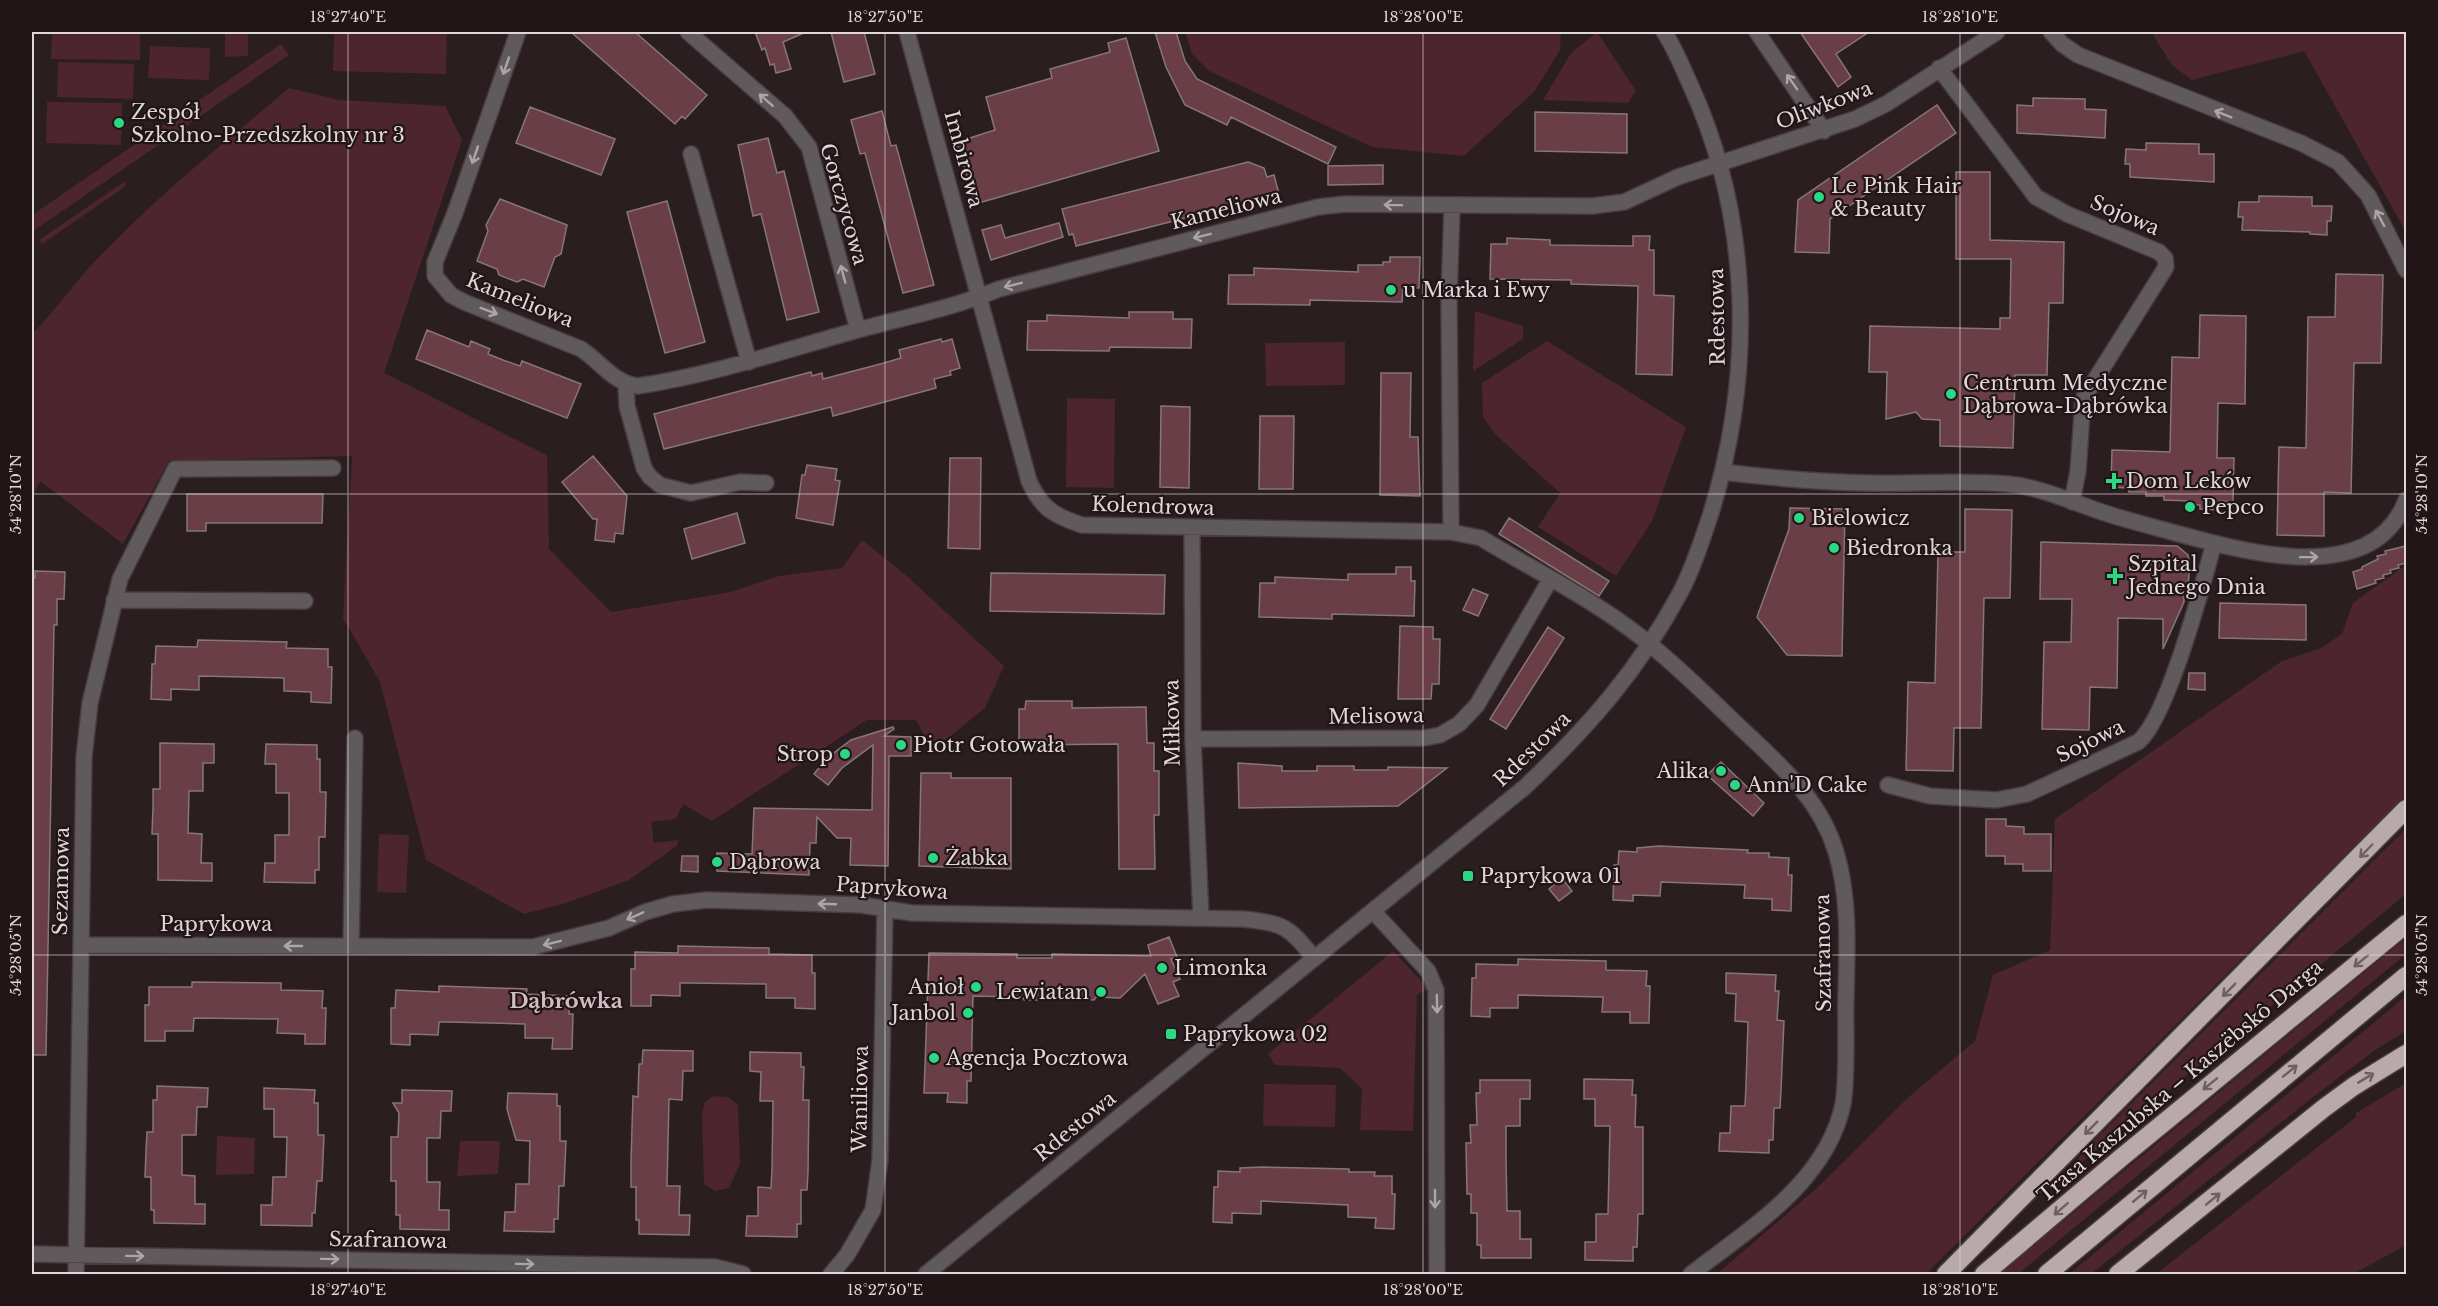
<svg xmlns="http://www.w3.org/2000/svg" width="2438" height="1306" font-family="'Libre Baskerville',serif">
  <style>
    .green { fill: #4c252e }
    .building { fill: #693e47; stroke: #867679; stroke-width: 1.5 }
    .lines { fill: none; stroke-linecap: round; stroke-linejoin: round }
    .minor-casing { stroke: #483c3e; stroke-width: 18 }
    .tertiary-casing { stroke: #483c3e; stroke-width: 18 }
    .motorway-casing { stroke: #483c3e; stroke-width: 21 }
    .minor { stroke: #615a5c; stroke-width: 15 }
    .tertiary { stroke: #615a5c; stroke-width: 15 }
    .motorway { stroke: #b9a9ab; stroke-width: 18 }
    .oneway { stroke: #ada5a6 }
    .oneway2 { stroke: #6d5f62 }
    .ticks { fill: none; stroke: #dfd7d8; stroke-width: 1.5; stroke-opacity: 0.45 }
    .poi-dot { fill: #2cd884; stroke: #211518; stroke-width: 2 }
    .labels { text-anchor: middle; stroke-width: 4.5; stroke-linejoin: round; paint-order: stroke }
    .street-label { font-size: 20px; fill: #dfd7d8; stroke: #211518 }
    .poi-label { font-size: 20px; fill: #dfd7d8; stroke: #211518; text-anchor: start }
    .neighbourhood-label { font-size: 21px; font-weight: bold; fill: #d0bfc2; stroke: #211518 }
    .neatline { fill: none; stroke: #dfd7d8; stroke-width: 2 }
    .ticks-label { font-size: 15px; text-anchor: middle; fill: #dfd7d8 }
  </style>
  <rect width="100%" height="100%" fill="#2b1e21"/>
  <path class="green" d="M52,32H140V60L51,59Z
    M225,32H248V56L225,57Z
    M334,32H447L446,74L333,71Z
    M1185,32H1561L1560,50L1534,92L1464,156L1372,147L1209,71L1192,54Z
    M1597,32L1636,91L1628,103L1543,100L1571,53Z
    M2151,32H2406V232L2304,51L2192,80L2172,65Z
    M281,44L289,55L32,232V215Z
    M150,46L210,48L209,80L148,78Z
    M58,62L134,64L133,99L57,97Z
    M289,88L339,100L445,106L462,140L384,373L547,455L549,549L611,612L731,592L779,576L842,568L862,540L908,577L1004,666L985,708L932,751L916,720H867L712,821L683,804L676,819L651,822L654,843L678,840L677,846L629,880L566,903L524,914L426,860L380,682L343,618L352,456L169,461L123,544L40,481L32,498V334C57,309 76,280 101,255C158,195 225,142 289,88Z
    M47,102L122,103L121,145L46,143Z
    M124,182L126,186L42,244L39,240Z
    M1475,311L1523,326V339L1473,371Z
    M1547,341L1686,427L1652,521L1616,576L1538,527L1560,493L1496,435L1483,417L1482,383Z
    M1345,342V385L1266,386L1265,343Z
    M1067,398L1115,399L1114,488L1066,487Z
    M2406,565L2405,796L1926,1274H1717L1818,1187L1911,1095L1975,1041L1993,975L2050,950L2055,819L2282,661L2321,648L2342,634L2353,603Z
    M2406,828V894L2082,1162L2076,1163L2081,1154Z
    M379,834L409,835L406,893L377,892Z
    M2406,938V954L2018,1274H1999Z
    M1393,951L1428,988L1417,995L1413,1131L1360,1130L1362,1089L1340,1068L1275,1065L1268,1054Z
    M2406,996V1031L2378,1048L2317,1094L2091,1274H2069Z
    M2406,1083V1245L2353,1274H2156L2356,1117V1113Z
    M1264,1084L1336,1085L1335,1127L1263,1126Z
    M714,1096L728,1097L738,1105L740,1164L729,1188L715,1191L704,1184L702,1113L705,1102Z
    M217,1136L255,1138L254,1174L216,1175Z
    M460,1141H500L498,1174L457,1176Z"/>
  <path class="building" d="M571,32H635L707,95L685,119L682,116L675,124Z
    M755,32H806L783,42L791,69L776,73L774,64L770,65L765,48L762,50Z
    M831,32H864L875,74L844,82Z
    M1155,32H1176L1185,61L1197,79L1336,147L1328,164L1231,117L1227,125L1185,105L1166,67Z
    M1800,32H1869L1836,54L1851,77L1838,87Z
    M1126,38L1159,151L975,204L957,142L995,130L986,97L1052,78L1050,69L1110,52L1108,43Z
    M2033,98L2085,99V109L2106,110L2105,138L2017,133V105L2033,106Z
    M1937,105L1956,133L1830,219L1829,253L1795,252L1798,200Z
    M530,107L615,139L601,175L516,143Z
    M882,111L891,146L896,145L934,285L903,293L865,153L860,154L851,120Z
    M1535,112L1627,114V153L1535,151Z
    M768,138L777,173L784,171L819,312L787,320L761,214L753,216L738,145Z
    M2146,143L2199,144V154H2214V182L2130,177V164H2125L2126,149L2146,150Z
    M1248,162L1264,168L1267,177L1274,175L1279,194L1076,246L1073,234L1069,235L1062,209Z
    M1383,165V184L1328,185V166Z
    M1956,172H1990V240L2064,242L2063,303H2049L2047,375H2015L2013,448L1940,446V420L1922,419L1916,412L1886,419L1887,372H1869L1870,326L2000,329V318H2010L2011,259H1956Z
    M2259,196L2312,197V206H2332L2331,221H2327V235L2310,234V232L2242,230L2243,217H2238L2239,202H2259Z
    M500,199L567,225L561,254L555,257L544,287L523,279L517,282L499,275L497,269L477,261L488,231L486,225Z
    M667,201L705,342L665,353L627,212Z
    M1059,223L1063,237L991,260L982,230L1001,225L1005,238Z
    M1633,236H1650L1649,250H1654V295L1674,296L1672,375L1636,374L1638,286L1571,284V280L1490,279L1491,244H1507V238L1550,240V245L1633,246Z
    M1390,257H1420L1419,288H1403L1402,302L1310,300V305L1228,304L1229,275H1254V268L1358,272V265H1383V262H1390Z
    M2336,274L2383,275L2381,363H2354L2351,493L2324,492V536L2277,535L2279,447L2306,448L2308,317H2335Z
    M1129,312H1173V319H1192L1191,348L1110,347L1109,351L1027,350L1028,321H1047V315L1129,318Z
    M2200,315L2246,316L2245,404L2218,403L2217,458H2234L2233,502L2220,501L2219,510L2200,509V505H2191V501L2164,500V496H2146V492H2129L2128,488L2111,487L2112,450L2170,452L2172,357L2199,358Z
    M427,330L469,347L471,341L490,349L488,354L503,360L520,366L522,361L581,384L567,418L416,359Z
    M941,339L942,342L952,339L960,368L950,371L951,375L934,379L936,388L833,416L831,407L664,449L654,414L811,372L812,376L822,373L823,379L884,363L901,358L899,350Z
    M1381,373H1411L1410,437H1418L1420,496L1380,495Z
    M1161,406L1190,407L1189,488L1160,487Z
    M1260,416H1294L1293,489H1259Z
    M593,456L627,496L623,534L615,533L614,542L595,540L597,519H593L562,482Z
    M950,458H981L980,549L948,548Z
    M807,465L837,469L835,480L840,481L833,525L796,518L802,475H805Z
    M187,494H323L322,523H206V531H187Z
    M1790,508L1845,509L1842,656L1787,655L1757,617L1789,529Z
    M1965,509L2012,510L2010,598H1984L1981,728H1954L1953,771L1906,770L1908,682L1935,683L1938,552H1965Z
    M737,513L745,543L692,559L684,529Z
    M1509,518L1609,581L1599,596L1499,534Z
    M2041,542L2177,546L2188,555L2190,563L2188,586H2184V602L2163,649V619L2118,618L2117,688L2090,687L2089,730L2042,729L2044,642H2071L2072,599H2040Z
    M2406,546V563L2398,565L2399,568L2390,570L2391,573L2383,575L2384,578L2375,580L2376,583L2357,589L2353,572L2362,569V567L2378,559L2377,556L2386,554L2385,551Z
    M1396,567H1411V581H1415L1414,616L1332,614V619L1259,617L1260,583H1275V577L1348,580V574H1396Z
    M35,571L65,572L64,599H57V625H54L46,1055H32V578H35Z
    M991,573L1165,575L1164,614L990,611Z
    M1473,589L1488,595L1478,616L1463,610Z
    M2220,603L2306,605V640L2219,638Z
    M1400,626L1433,627V639H1440L1439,684H1432L1431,699H1398Z
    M1548,627L1564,638L1506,729L1490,719Z
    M198,640L287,642L286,648L328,649V667H332L331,703L311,702V692L284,691V678L199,676V690L171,689V700L151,699L152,664H155L156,646L197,647Z
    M2189,673H2205V690L2188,689Z
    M1026,701H1072V708L1146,707L1147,743H1154V771H1159V815H1154L1155,869H1119L1118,744L1019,745V709H1025Z
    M893,727L894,729L884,736L911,737V756H889L888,866L850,865L851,838H837L817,817L816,843H810L809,875L717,871V853L752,854L754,808L872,810L873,745L842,768L828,785L814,774L827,758L851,740Z
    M160,743L214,744V763H203V791H189L188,833L202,834L201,863H212V881L158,880V834H152L153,808V789H160Z
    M266,744L317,745V759H320V792H326L325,837H319V870H315V883L264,882L265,863H275V835H289V793H276V764H265Z
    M1721,762L1764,803L1753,816L1707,775Z
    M1238,763L1282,766V771H1317V766H1354V770H1388V767L1447,768L1398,806L1239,808Z
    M921,773H951V778H1011V869L919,866Z
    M1986,819H2006V826L2024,827V834H2051V871H2023V864H2005V856H1986Z
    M1659,846L1748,850L1747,853H1769V857L1789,858L1788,875H1792L1791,911L1772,910V899L1744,898L1745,885L1661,882L1660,896L1633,895V901L1613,900L1614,865H1618L1619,851L1637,852V848Z
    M682,856H698V872L681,871Z
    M1562,878L1572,891L1559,901L1549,889Z
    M1169,937L1177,957L1171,959L1180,979L1173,982L1179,996L1158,1004L1145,974L1120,998L1096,997L1094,1000L1052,997L1049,1000H1024L1022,997L973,996L971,1081H967V1103L947,1102L948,1093H924L929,953L1017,954V958H1052V954L1151,956L1148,945Z
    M678,946L769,948V954L812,955V973H815V1009L795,1008V998H766V984L689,983H680V996L651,995V1006H631V969H635V952L678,953Z
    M1518,959L1606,961V970L1647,971L1646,986H1650L1649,1023H1630V1012H1602L1603,997L1518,995V1008H1490V1017L1471,1016L1472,978H1476V964L1518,965Z
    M1726,973L1776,975L1775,991H1779L1777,1020L1784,1021L1781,1090L1780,1108H1774L1773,1140H1769V1153L1719,1151L1720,1133H1730L1731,1106H1745L1746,1085L1748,1022L1735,1021L1736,994L1726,993Z
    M192,982L281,983V990L323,991L322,1008H326L325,1044H305V1034L277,1033L278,1019L194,1018L193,1031H165V1041H145V1005H149V987H192Z
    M439,986L527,989L526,994L570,996L569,1014H573L572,1049H552L553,1038H525V1024L449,1022H439L438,1035L410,1034V1045L391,1044V1008H395L396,990L439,992Z
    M643,1050L693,1051V1071H683L682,1100L669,1099L667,1186H680L679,1215H690L689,1235L639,1234V1220H636V1187H631V1161L633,1096L638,1097L639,1064H642Z
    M750,1052L801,1053V1067H804L803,1100H809L808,1172L807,1190H801V1224H797V1237L746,1236L747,1216H758V1187L771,1188L772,1169L773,1101H760L761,1072L750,1071Z
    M1584,1079L1633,1080L1632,1095H1636L1635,1127H1643V1214H1638L1637,1247H1633V1261L1585,1260V1242H1596V1214H1608L1610,1126H1595V1099H1584Z
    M1480,1080H1530V1099H1520V1126H1506V1159L1507,1211H1520V1239H1531V1258H1481V1245H1477V1213H1471V1194H1467L1466,1143H1471L1470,1125H1477L1476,1093H1480Z
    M157,1086L208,1088L207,1107H197L196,1135H182V1175L195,1176V1204H205V1224L154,1223V1210H151V1177H145L146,1151L147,1132H153V1100H157Z
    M264,1088L315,1090L314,1103H318V1135H324L322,1181H317L315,1213H312V1226L261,1225V1205H272L273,1177H286L287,1137H274V1109H264Z
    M402,1090L452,1091L451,1111H441L440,1138H427V1182H440L439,1210H449V1230L400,1229V1215H396V1181H391V1137H398L399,1113L393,1103H402Z
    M508,1093L557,1094V1106H560V1141H566L564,1186H559L558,1219H554V1232L504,1231L505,1212H515L516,1184H529L530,1141L516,1140L507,1109Z
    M1262,1167L1349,1169V1172H1375L1374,1176H1392V1194H1395L1394,1229L1375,1228L1376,1218L1348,1217V1205L1261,1201V1214L1232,1213V1223L1213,1222L1214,1187H1218V1171L1240,1172V1168Z"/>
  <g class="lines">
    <g class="minor-casing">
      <path id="minor" d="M518,32L455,213L435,262V276L451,295L464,302L581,349C601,362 613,383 638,386C711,375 783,351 854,331C904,317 951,309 999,289L1318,207L1345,204L1592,206L1624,202L1678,177L1855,119L1886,104L1997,32
        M688,32L785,116L809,147L858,330
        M907,32L1029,481C1041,508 1054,516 1082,525L1451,532L1481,538C1534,570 1594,600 1642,638C1678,666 1710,699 1743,730C1781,766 1820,799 1836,852C1850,898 1847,949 1846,997C1845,1029 1848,1073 1843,1104C1827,1182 1749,1229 1691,1274
        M1757,32L1824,131
        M2051,32L2062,44L2078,55L2301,143L2338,162L2368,195L2406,270
        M1939,68L2036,197L2067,214L2159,252L2165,258L2166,267L2083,399L2078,471L2072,502
        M691,154L749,362
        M626,385L627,406L644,468L650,477L660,485L691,493L740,482L766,483
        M1723,472C1772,478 1819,482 1868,483C1914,484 1962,480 2008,484C2042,487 2076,504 2108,514C2133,522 2158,528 2183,535C2249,553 2374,587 2406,500
        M1192,528L1193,739L1201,918
        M1451,532L1449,298L1452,207
        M114,600L305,601
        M1193,739L1424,738L1440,735L1459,724L1477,705L1550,580
        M1888,785L1930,796L1996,800L2027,794L2138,742C2167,719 2203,584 2214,543
        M1373,911L1428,971L1436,990L1437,1274
        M81,945L533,947L609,928L645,912L673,904L707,900L862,905L912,913L1244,919C1285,924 1288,926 1314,958
        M351,946L355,738
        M32,1254L715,1267L743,1274
        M76,1274L84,757L90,703L120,579L175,469L333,468
        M831,1274L847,1255L873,1210L880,1160L885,910"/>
    </g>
    <g class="tertiary-casing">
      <path id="tertiary" d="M926,1274L1525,787C1589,726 1638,671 1680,593C1693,569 1702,540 1711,513C1754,373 1752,219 1690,84C1682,67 1675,48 1664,32"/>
    </g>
    <g class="motorway-casing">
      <path id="motorway" d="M1946,1274L2406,809
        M1984,1274L2122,1157L2406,924
        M2047,1274L2406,976
        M2118,1274L2324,1108L2354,1086L2406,1054"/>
    </g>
    <use href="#minor" class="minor"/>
    <use href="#tertiary" class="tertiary"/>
    <use href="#motorway" class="motorway"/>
  </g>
  <defs><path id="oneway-shaft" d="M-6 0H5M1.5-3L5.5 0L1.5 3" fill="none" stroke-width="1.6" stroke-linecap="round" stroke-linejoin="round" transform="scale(1.5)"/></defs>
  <g class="oneway">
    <use href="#oneway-shaft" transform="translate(506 66) rotate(109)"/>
    <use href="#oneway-shaft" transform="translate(1792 82) rotate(-125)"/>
    <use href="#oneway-shaft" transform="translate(766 100) rotate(-139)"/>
    <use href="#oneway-shaft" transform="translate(2223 114) rotate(-158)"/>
    <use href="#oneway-shaft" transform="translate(475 155) rotate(109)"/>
    <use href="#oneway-shaft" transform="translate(1393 205) rotate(-179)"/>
    <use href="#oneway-shaft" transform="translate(2380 218) rotate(-118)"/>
    <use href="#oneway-shaft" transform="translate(1202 236) rotate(166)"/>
    <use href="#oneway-shaft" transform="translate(843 274) rotate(-105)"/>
    <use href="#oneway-shaft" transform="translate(1013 285) rotate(166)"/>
    <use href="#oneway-shaft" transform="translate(489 311) rotate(20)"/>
    <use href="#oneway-shaft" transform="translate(2309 557) rotate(-1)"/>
    <use href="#oneway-shaft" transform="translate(827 904) rotate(-178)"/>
    <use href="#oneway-shaft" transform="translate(635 916) rotate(156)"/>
    <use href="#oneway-shaft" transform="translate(552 943) rotate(166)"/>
    <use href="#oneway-shaft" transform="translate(293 946) rotate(-180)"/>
    <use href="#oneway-shaft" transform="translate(1437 1004) rotate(89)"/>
    <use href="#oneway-shaft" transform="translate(1435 1199) rotate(90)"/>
    <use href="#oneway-shaft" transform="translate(135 1256) rotate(1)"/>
    <use href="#oneway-shaft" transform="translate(330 1259) rotate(1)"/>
    <use href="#oneway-shaft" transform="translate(525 1264) rotate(1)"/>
  </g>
  <g class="oneway2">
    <use href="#oneway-shaft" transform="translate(2366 851) rotate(134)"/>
    <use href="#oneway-shaft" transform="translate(2361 961) rotate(141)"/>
    <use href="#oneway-shaft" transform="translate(2229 990) rotate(135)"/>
    <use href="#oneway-shaft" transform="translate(2290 1071) rotate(-39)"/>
    <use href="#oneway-shaft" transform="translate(2366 1078) rotate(-31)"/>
    <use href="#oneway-shaft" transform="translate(2210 1084) rotate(141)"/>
    <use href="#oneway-shaft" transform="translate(2091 1128) rotate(135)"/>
    <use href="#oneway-shaft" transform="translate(2140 1196) rotate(-40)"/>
    <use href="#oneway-shaft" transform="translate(2213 1199) rotate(-39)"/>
    <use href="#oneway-shaft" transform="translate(2061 1209) rotate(139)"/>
  </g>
  <path class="ticks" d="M32,32H2406M348,32V1274M885,32V1274M1423,32V1274M1960,32V1274M32,494H2406M32,955H2406"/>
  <g class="poi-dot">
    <circle cx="119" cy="123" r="6"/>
    <circle cx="1819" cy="197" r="6"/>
    <circle cx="1391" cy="290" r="6"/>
    <circle cx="1951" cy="394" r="6"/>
    <path d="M2111 472h6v6h6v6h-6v6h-6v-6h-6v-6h6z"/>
    <circle cx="2190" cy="507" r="6"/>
    <circle cx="1799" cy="518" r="6"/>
    <circle cx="1834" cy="548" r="6"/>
    <path d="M2112 567h6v6h6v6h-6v6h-6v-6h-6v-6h6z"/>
    <circle cx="901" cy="745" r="6"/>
    <circle cx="845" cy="754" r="6"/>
    <circle cx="1721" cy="771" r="6"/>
    <circle cx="1735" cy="785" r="6"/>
    <circle cx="933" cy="858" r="6"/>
    <circle cx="717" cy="862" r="6"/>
    <rect x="1462" y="870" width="12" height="12" rx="3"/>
    <circle cx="1162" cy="968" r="6"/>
    <circle cx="976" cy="987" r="6"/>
    <circle cx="1101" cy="992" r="6"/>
    <circle cx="968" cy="1013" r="6"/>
    <rect x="1165" y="1028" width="12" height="12" rx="3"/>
    <circle cx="934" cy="1058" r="6"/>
  </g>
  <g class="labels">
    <g class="street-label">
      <text transform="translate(1824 105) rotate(-21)" y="7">Oliwkowa</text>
      <text transform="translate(964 159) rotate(75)" y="7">Imbirowa</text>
      <text transform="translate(844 204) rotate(74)" y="7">Gorczycowa</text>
      <text transform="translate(1226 209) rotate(-14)" y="7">Kameliowa</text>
      <text transform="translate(2125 215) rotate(23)" y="7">Sojowa</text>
      <text transform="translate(520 300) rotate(22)" y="7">Kameliowa</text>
      <text transform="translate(1717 317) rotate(-91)" y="7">Rdestowa</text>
      <text transform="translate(1153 506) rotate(2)" y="7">Kolendrowa</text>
      <text transform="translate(1376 716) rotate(-1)" y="7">Melisowa</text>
      <text transform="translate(1172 723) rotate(-91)" y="7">Miłkowa</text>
      <text transform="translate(2090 741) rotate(-26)" y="7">Sojowa</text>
      <text transform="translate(1532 749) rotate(-44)" y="7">Rdestowa</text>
      <text transform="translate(61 881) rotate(-89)" y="7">Sezamowa</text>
      <text transform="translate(892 888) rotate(4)" y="7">Paprykowa</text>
      <text x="216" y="931">Paprykowa</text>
      <text transform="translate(1823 953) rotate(-91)" y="7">Szafranowa</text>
      <text transform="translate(2180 1081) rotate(-40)" y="7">Trasa Kaszubska – Kaszëbskô Darga</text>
      <text transform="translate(860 1099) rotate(-89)" y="7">Waniliowa</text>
      <text transform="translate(1075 1126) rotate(-39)" y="7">Rdestowa</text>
      <text transform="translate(388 1240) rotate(1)" y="7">Szafranowa</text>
    </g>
    <g class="poi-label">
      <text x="131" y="119">Zespół<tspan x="131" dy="23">Szkolno-Przedszkolny nr 3</tspan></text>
      <text x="1831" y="193">Le Pink Hair<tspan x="1831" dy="23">&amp; Beauty</tspan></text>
      <text x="1403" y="297">u Marka i Ewy</text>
      <text x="1963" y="390">Centrum Medyczne<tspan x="1963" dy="23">Dąbrowa-Dąbrówka</tspan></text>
      <text x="2126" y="488">Dom Leków</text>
      <text x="2202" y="514">Pepco</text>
      <text x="1811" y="525">Bielowicz</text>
      <text x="1846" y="555">Biedronka</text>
      <text x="2128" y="571">Szpital<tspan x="2128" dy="23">Jednego Dnia</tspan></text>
      <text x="913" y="752">Piotr Gotowała</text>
      <text x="833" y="761" text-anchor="end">Strop</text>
      <text x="1709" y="778" text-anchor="end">Alika</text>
      <text x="1747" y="792">Ann'D Cake</text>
      <text x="945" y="865">Żabka</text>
      <text x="729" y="869">Dąbrowa</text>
      <text x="1480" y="883">Paprykowa 01</text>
      <text x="1174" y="975">Limonka</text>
      <text x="964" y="994" text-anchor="end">Anioł</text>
      <text x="1089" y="999" text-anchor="end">Lewiatan</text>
      <text x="956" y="1020" text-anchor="end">Janbol</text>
      <text x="1183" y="1041">Paprykowa 02</text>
      <text x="946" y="1065">Agencja Pocztowa</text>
    </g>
    <g class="neighbourhood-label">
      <text x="566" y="1008">Dąbrówka</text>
    </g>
  </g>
  <rect width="2438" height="1306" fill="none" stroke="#211518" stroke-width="66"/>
  <rect x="33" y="33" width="2372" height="1240" class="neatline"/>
  <g class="ticks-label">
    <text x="348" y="22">18°27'40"E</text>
    <text x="885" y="22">18°27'50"E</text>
    <text x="1423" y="22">18°28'00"E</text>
    <text x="1960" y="22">18°28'10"E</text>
    <text transform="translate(16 494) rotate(-90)" y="5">54°28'10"N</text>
    <text transform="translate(2422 494) rotate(-90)" y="5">54°28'10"N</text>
    <text transform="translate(16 955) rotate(-90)" y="5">54°28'05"N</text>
    <text transform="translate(2422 955) rotate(-90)" y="5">54°28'05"N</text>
    <text x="348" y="1295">18°27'40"E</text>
    <text x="885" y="1295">18°27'50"E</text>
    <text x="1423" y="1295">18°28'00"E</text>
    <text x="1960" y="1295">18°28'10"E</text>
  </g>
</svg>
